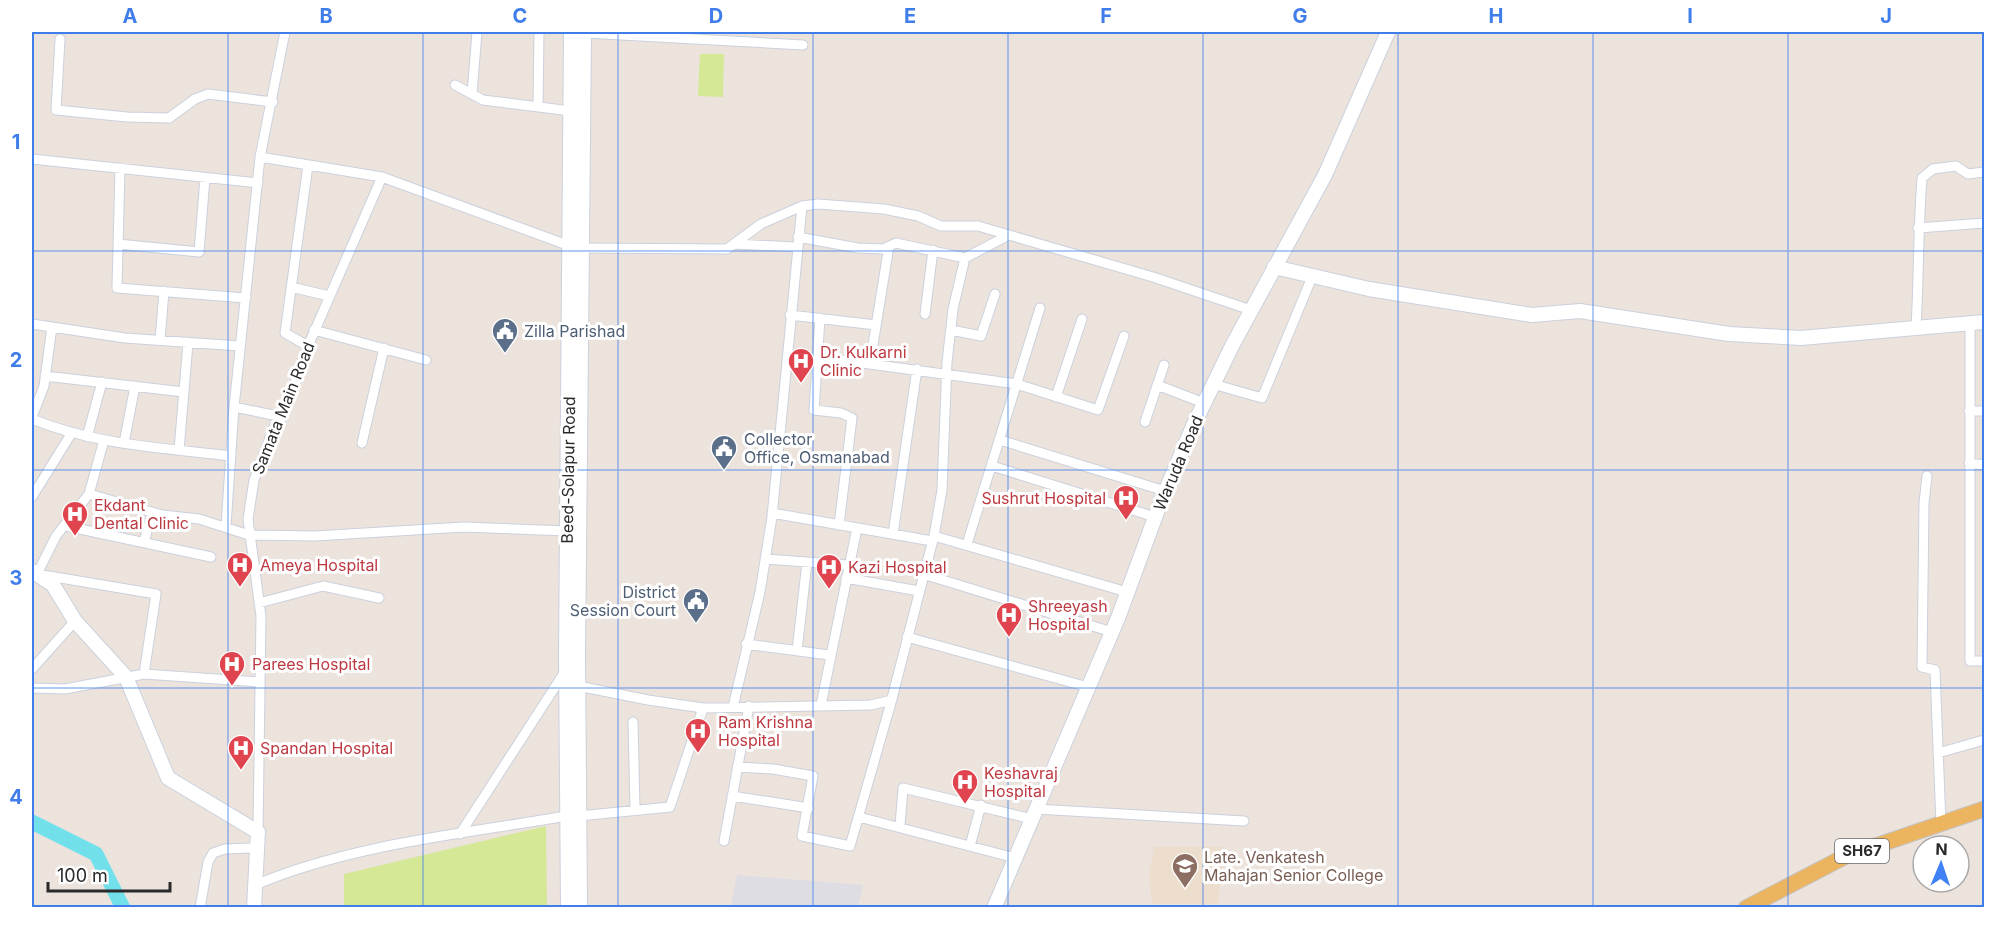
<svg xmlns="http://www.w3.org/2000/svg" width="2016" height="939" font-family="Inter,sans-serif">
  <style>
    .industrial { fill: #dedde4 }
    .education { fill: #edddcc }
    .pitch { fill: #d4e896 }
    .lines { fill: none; stroke-linecap: round; stroke-linejoin: round }
    .river { stroke: #72e0eb; stroke-width: 15 }
    .street-casing { stroke: #cbd1dc; stroke-width: 11 }
    .secondary-casing { stroke: #cbd1dc; stroke-width: 16 }
    .primary-casing { stroke: #c3c3c3; stroke-width: 17 }
    .street { stroke: #fff; stroke-width: 9 }
    .secondary { stroke: #fff; stroke-width: 14 }
    .primary { stroke: #edb460; stroke-width: 15 }
    .grid { fill: none; stroke: #3f7deb; stroke-width: 1.5; stroke-opacity: 0.55 }
    .labels { text-anchor: middle; stroke-width: 6; stroke-linejoin: round; paint-order: stroke }
    .shield { fill: #fff; stroke: #6a6a6a; stroke-width: 1.5 }
    .shield-label { font-size: 15px; font-weight: bold; fill: #2a2a2a }
    .service-label { font-size: 16px; fill: #4e5e75; stroke: #fff; text-anchor: start }
    .health-label { font-size: 16px; fill: #be3a42; stroke: #fff; text-anchor: start }
    .street-label { font-size: 16px; fill: #2a2a2a; stroke: #fff }
    .education-label { font-size: 16px; fill: #785e54; stroke: #fff; text-anchor: start }
    .neatline { fill: none; stroke: #3f7deb; stroke-width: 2 }
    .grid-label { font-size: 20px; text-anchor: middle; font-weight: bold; fill: #3f7deb }
  </style>
  <rect width="100%" height="100%" fill="#ece3dd"/>
  <path class="industrial" d="M737,875L863,885L858,907H731Z"/>
  <path class="education" d="M1154,847H1223L1218,904H1152L1149,875Z"/>
  <path class="pitch" d="M700,54H724L723,97L698,96Z
    M546,826L547,907H344V874Z"/>
  <g class="lines">
    <path class="river" d="M32,822L96,854L123,908"/>
    <g class="street-casing">
      <path id="street" d="M584,33L803,45
        M60,39L56,110L127,117L169,118L195,99L208,94L273,102
        M455,85L483,100L571,111
        M472,94L477,32
        M538,107L539,32
        M260,157L285,32
        M32,159L258,183
        M120,168L117,288L246,298
        M1918,228L1984,223
        M798,237L858,248L883,249L896,243L965,258L1009,235
        M118,244L199,252L205,178
        M734,244L796,247
        M582,248L727,249L761,224L802,206L818,204L884,209L918,216L941,226H978L1153,277L1251,310
        M291,287L329,296
        M925,314L933,250
        M790,315L876,325
        M820,318L814,410L841,413L852,418L839,525
        M1970,323V661H1984
        M32,324L125,338L240,346
        M1916,327C1919,277 1918,228 1922,178L1933,169L1956,166L1968,174L1984,172
        M314,330L426,360
        M951,330L981,336L995,294
        M160,340L164,291
        M308,346L285,333L308,165
        M818,357L1017,384L1098,410L1124,336
        M870,363L889,246
        M45,376L184,392
        M1213,384L1262,398L1312,277
        M1157,385L1204,403
        M1056,397L1082,319
        M234,407L283,417
        M1969,411H1984
        M32,417L44,386L52,327
        M32,419C95,445 164,448 231,456
        M1145,422L1164,365
        M87,437L102,382
        M1000,440L1165,491
        M124,443L135,386
        M362,443L384,348
        M179,450L188,343
        M1969,463L1984,465
        M992,466L1155,517
        M1927,476L1924,503L1922,667L1935,670L1941,824
        M89,494L162,515L199,519L249,535L315,536L464,527L567,531
        M32,497L71,434
        M772,513L932,541
        M66,526L211,557
        M226,526L234,407L260,157L382,177L570,246
        M893,534L917,369
        M934,536L1127,592
        M144,542L152,513
        M967,544L1040,308
        M765,559L849,565
        M923,574L1112,632
        M846,578L919,591
        M259,603L323,586L379,598
        M907,637L1088,687
        M746,644L829,655
        M797,651L807,562
        M32,669L75,621
        M144,674L260,682
        M578,686L648,700L703,708L871,705L892,700
        M32,688L65,689L144,674L156,594L37,574L56,536L89,494L104,440
        M821,705L857,528
        M733,707L760,592L772,517L802,206
        M633,722L635,809
        M1938,753L1984,740
        M737,767L773,769L813,776L802,836L850,846L890,706L934,536L942,490L947,362L953,309L965,258
        M732,796L809,808
        M1036,809L1244,821
        M579,816L670,807L703,708
        M859,817L1015,858
        M900,826L903,788L1032,819
        M258,832L261,616L248,519L254,480L274,427L283,417L308,346L382,177
        M460,834L566,670
        M724,841L749,706
        M970,846L981,805
        M255,885C352,844 463,834 566,816
        M200,908L208,862L213,853L225,849L251,848"/>
    </g>
    <g class="secondary-casing">
      <path id="secondary" d="M1274,267L1369,289L1532,315L1580,311L1729,334L1801,338L1984,322
        M32,571L53,585L75,621L126,677L168,778L258,832L254,908
        M568,908L566,656L571,32
        M580,908L578,656L584,32
        M994,908L1118,618L1160,504L1194,424L1233,344L1325,175L1388,32"/>
    </g>
    <g class="primary-casing">
      <path id="primary" d="M1746,908L1846,856L1984,809"/>
    </g>
    <use href="#street" class="street"/>
    <use href="#secondary" class="secondary"/>
    <use href="#primary" class="primary"/>
  </g>
  <path class="grid" d="M228,32V908M423,32V908M618,32V908M813,32V908M1008,32V908M1203,32V908M1398,32V908M1593,32V908M1788,32V908M32,251H1984M32,470H1984M32,688H1984"/>
  <defs>
    <g id="civic-pin" transform="scale(1.35)"><path d="M0 17L-7.5 6A9.5 9.5 0 1 1 7.5 6Z" fill="#5c6f8a" stroke="#fff"/><path d="M-.6-6.5H3V-4.5H.6V-3L4-1V1h2V6H-6V1h2V-1L-.6-3ZM-1.2 2.5V6h2.4V2.5Z" fill="#fff"/></g>
    <g id="hospital-pin" transform="scale(1.35)"><path d="M0 17L-7.5 6A9.5 9.5 0 1 1 7.5 6Z" fill="#e0444e" stroke="#fff"/><path d="M-5-5h3v3.5h4V-5h3V5h-3V1.5h-4V5h-3Z" fill="#fff"/></g>
    <g id="university-pin" transform="scale(1.35)"><path d="M0 17L-7.5 6A9.5 9.5 0 1 1 7.5 6Z" fill="#8d6e63" stroke="#fff"/><path d="M0-5L7-2L0 1L-7-2ZM-4 1L0 2.5L4 1V4Q0 6-4 4Z" fill="#fff"/></g>
  </defs>
  <g fill-rule="evenodd">
    <use href="#civic-pin" x="505" y="331"/>
    <use href="#hospital-pin" x="801" y="361"/>
    <use href="#civic-pin" x="724" y="448"/>
    <use href="#hospital-pin" x="1126" y="498"/>
    <use href="#hospital-pin" x="75" y="514"/>
    <use href="#hospital-pin" x="240" y="565"/>
    <use href="#hospital-pin" x="829" y="567"/>
    <use href="#civic-pin" x="696" y="601"/>
    <use href="#hospital-pin" x="1009" y="615"/>
    <use href="#hospital-pin" x="232" y="664"/>
    <use href="#hospital-pin" x="698" y="731"/>
    <use href="#hospital-pin" x="241" y="748"/>
    <use href="#hospital-pin" x="965" y="782"/>
    <use href="#university-pin" x="1185" y="866"/>
  </g>
  <g class="labels">
    <rect class="shield" x="1835" y="839" width="54" height="24" rx="4.5"/>
    <g class="shield-label">
      <text x="1862" y="856">SH67</text>
    </g>
    <g class="service-label">
      <text x="524" y="337">Zilla Parishad</text>
      <text x="744" y="445">Collector<tspan x="744" dy="18">Office, Osmanabad</tspan></text>
      <text x="676" y="598" text-anchor="end">District<tspan x="676" dy="18">Session Court</tspan></text>
    </g>
    <g class="health-label">
      <text x="820" y="358">Dr. Kulkarni<tspan x="820" dy="18">Clinic</tspan></text>
      <text x="1106" y="504" text-anchor="end">Sushrut Hospital</text>
      <text x="94" y="511">Ekdant<tspan x="94" dy="18">Dental Clinic</tspan></text>
      <text x="260" y="571">Ameya Hospital</text>
      <text x="848" y="573">Kazi Hospital</text>
      <text x="1028" y="612">Shreeyash<tspan x="1028" dy="18">Hospital</tspan></text>
      <text x="252" y="670">Parees Hospital</text>
      <text x="718" y="728">Ram Krishna<tspan x="718" dy="18">Hospital</tspan></text>
      <text x="260" y="754">Spandan Hospital</text>
      <text x="984" y="779">Keshavraj<tspan x="984" dy="18">Hospital</tspan></text>
    </g>
    <g class="street-label">
      <text transform="translate(283 408) rotate(-68)" y="6">Samata Main Road</text>
      <text transform="translate(1178 463) rotate(-67)" y="6">Waruda Road</text>
      <text transform="translate(568 470) rotate(-89)" y="6">Beed-Solapur Road</text>
    </g>
    <g class="education-label">
      <text x="1204" y="863">Late. Venkatesh<tspan x="1204" dy="18">Mahajan Senior College</tspan></text>
    </g>
  </g>
  <rect width="2016" height="939" fill="none" stroke="#ffffff" stroke-width="66"/>
  <g transform="translate(1941 864) rotate(2)"><circle r="28" fill="#ffffff" stroke="#aaaaaa" stroke-width="1.5"/>
  <path d="M0-4.5L10 22L0 15L-10 22Z" fill="#4081f5"/>
  <text y="-9" font-size="16" font-weight="bold" text-anchor="middle" fill="#2a2a2a">N</text>
  </g>
  <path d="M48 882v9h122v-9" fill="none" stroke="#2a2a2a" stroke-width="3"/>
  <text x="57" y="882" font-size="18" fill="#2a2a2a" stroke="#ffffff" stroke-width="4.5" paint-order="stroke">100 m</text>
  <rect x="33" y="33" width="1950" height="873" class="neatline"/>
  <g class="grid-label">
    <text x="130" y="23">A</text>
    <text x="326" y="23">B</text>
    <text x="520" y="23">C</text>
    <text x="716" y="23">D</text>
    <text x="910" y="23">E</text>
    <text x="1106" y="23">F</text>
    <text x="1300" y="23">G</text>
    <text x="1496" y="23">H</text>
    <text x="1690" y="23">I</text>
    <text x="1886" y="23">J</text>
    <text x="16" y="149">1</text>
    <text x="16" y="367">2</text>
    <text x="16" y="585">3</text>
    <text x="16" y="804">4</text>
  </g>
</svg>
